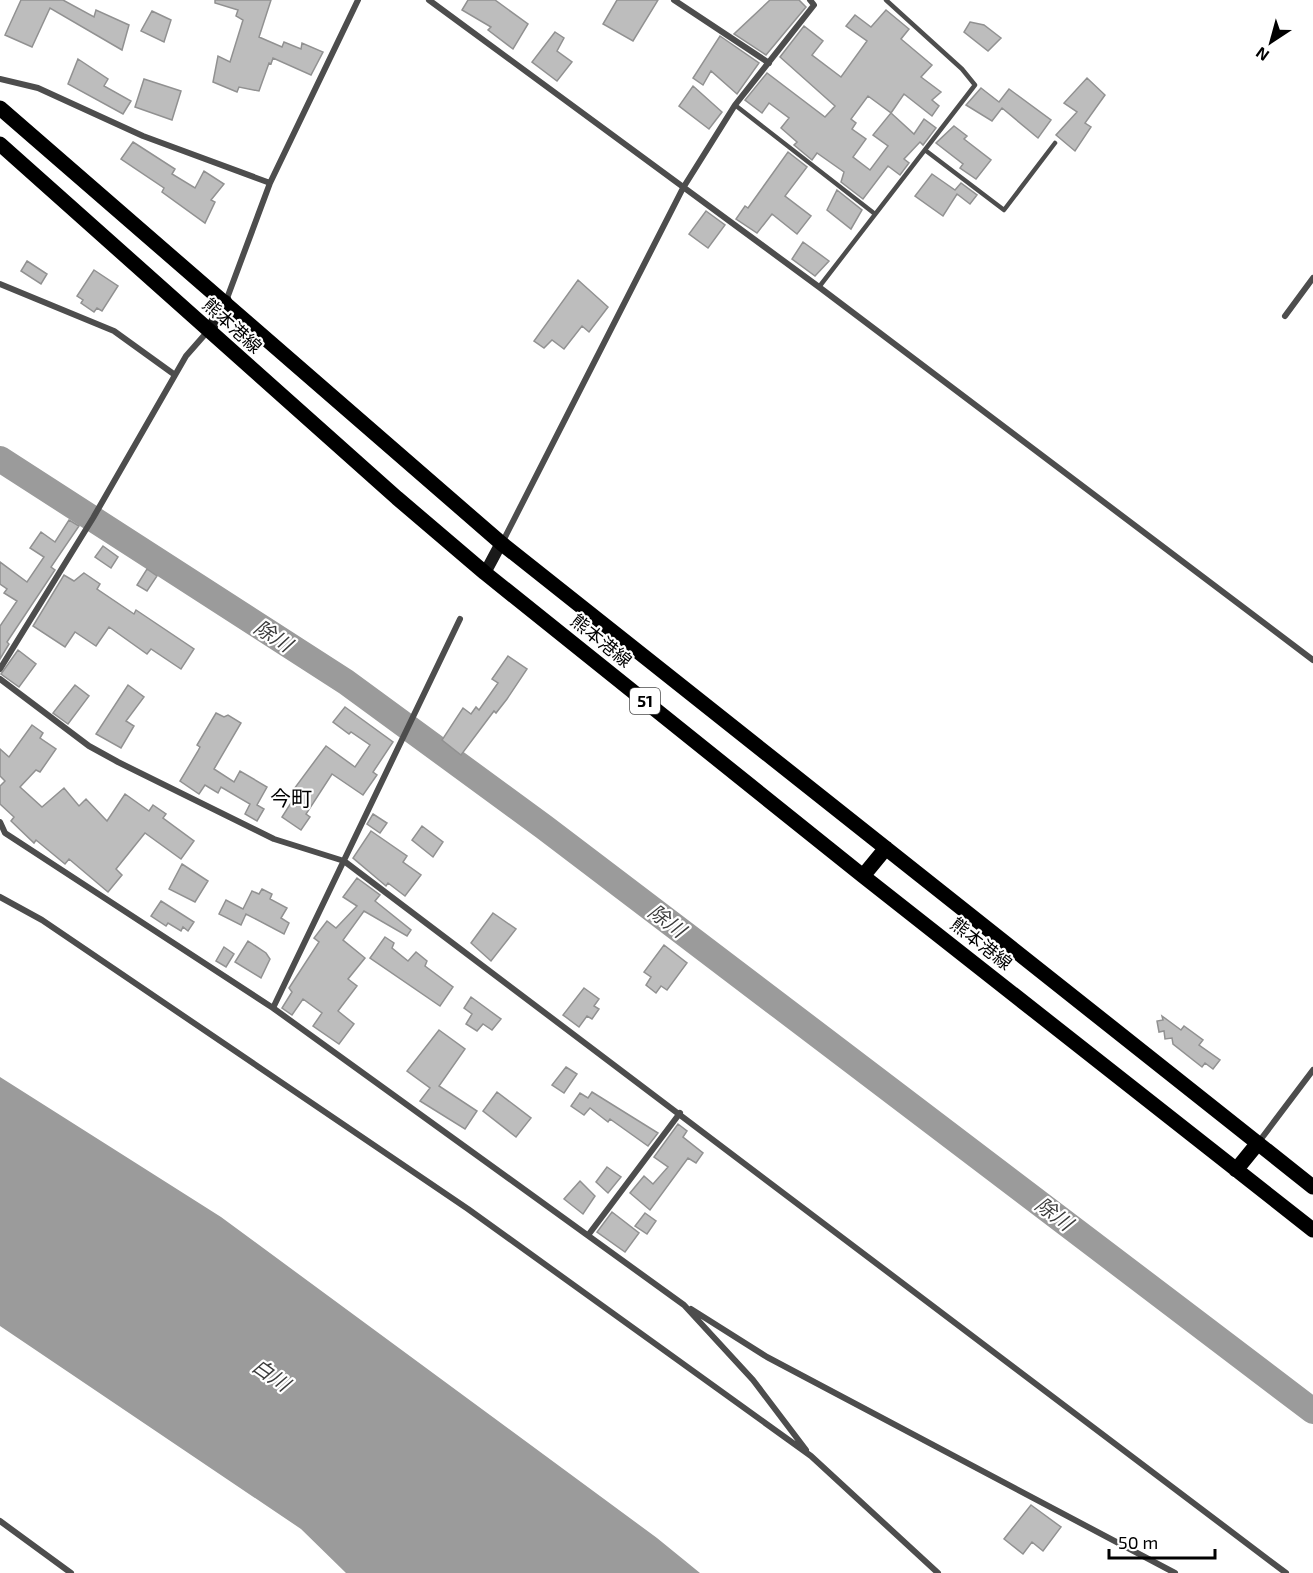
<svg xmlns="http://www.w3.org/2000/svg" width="1313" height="1573" font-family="'Exo 2','Noto Sans JP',sans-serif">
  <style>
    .water { fill: #9b9b9b }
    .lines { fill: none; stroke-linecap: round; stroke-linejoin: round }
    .river { stroke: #9b9b9b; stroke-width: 26 }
    .building { fill: #bdbdbd; stroke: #919191; stroke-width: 1.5; fill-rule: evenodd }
    .lane { stroke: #4d4d4d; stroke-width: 4.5 }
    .street { stroke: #4d4d4d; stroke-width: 6 }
    .secondary { stroke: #1a1a1a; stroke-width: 12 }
    .primary { stroke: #000; stroke-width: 15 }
    .labels { text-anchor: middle; stroke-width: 4.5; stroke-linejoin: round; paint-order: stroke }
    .shield { fill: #fff; stroke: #4c4c4c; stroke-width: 1.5 }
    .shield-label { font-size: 16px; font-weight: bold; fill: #000 }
    .street-label { font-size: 18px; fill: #000; stroke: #fff }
    .water-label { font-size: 20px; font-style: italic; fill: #3c3c3c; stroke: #fff }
    .quarter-label { font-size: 21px; fill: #000; stroke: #fff }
  </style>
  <rect width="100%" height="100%" fill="#fff"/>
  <path class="water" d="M0,1077L221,1217L657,1538L700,1573H346L301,1529L0,1326Z"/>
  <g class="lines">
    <path class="river" d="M0,459L346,682L544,827L1313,1411"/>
  </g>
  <path class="building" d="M21,0H63L94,17L96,10L129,25L122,50L50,8L32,47L5,35Z
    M215,0H271L259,37L282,47L284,42L301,49L302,43L323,52L311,75L273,58L271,64L269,63L259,91L239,87L237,92L213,82L218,56L230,62L243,20L236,16L238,10L215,3Z
    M468,0H495L528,24L513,49L488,30L491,27L462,10Z
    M617,0H658L633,41L603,24Z
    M770,0H799L806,7L766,55L734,34Z
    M886,10L909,29L901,39L932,65L921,77L941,92L932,100L939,106L932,116L904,94L891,113L914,134L924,119L936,128L923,145L920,142L904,159L909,163L900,175L888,166L863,199L841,182L844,172L817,153L812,160L794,145L797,142L781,128L789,118L769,103L762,113L745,100L767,73L825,117L835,106L780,57L804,26L823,41L812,55L841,77L867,41L846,26L855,15L871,27ZM868,96L891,113L873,135L888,146L870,170L853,157L866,139L852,129L856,123L851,119Z
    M152,11L171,20L164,42L141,31Z
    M970,22L984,25L1001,38L988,51L964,32Z
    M555,32L564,38L557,51L572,62L557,81L532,62Z
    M720,36L759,63L737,94L711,71L703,85L693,78Z
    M78,59L108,79L104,86L131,101L123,114L68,84Z
    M1087,78L1105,95L1085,123L1091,127L1075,151L1056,135L1077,112L1064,103Z
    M144,79L181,91L172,120L135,107Z
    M693,86L722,112L709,129L679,106Z
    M981,88L999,102L1009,89L1051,120L1038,138L1002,108L992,121L966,105Z
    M954,126L967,136L964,139L991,160L976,179L960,168L963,164L936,143Z
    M133,142L175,169L172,174L195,188L204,171L224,184L211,200L215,202L205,223L162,192L164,188L121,159Z
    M788,152L807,167L785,196L811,216L797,234L772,214L757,233L736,219L745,206L748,208Z
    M932,174L955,190L961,183L977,195L970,204L957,194L943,216L915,196Z
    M837,190L862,210L851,229L827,210Z
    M706,211L725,225L708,248L689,234Z
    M803,242L829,261L815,276L792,259Z
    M27,261L47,274L41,284L21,271Z
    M94,270L118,286L102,311L97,308L94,312L81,303L83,300L77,296Z
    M578,280L608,307L589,332L582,326L564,349L552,340L544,348L534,341Z
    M69,520L79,526L51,567L55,570L7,642L9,644L0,659V626L17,601L4,593L7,589L0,584V562L27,582L44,557L30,548L41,532L55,542Z
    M103,546L118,557L111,568L95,557Z
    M147,569L157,576L147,591L137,585Z
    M84,573L100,584L97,589L134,614L136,610L194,649L181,669L151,649L147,654L109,627L96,646L75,632L65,647L33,626L64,575L74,581Z
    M18,650L36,664L19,687L1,674Z
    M508,656L527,669L507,699L496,713L494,711L461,755L442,740L463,708L471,714L476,707L479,710L498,683L492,679Z
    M75,685L89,696L68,724L53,713Z
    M128,685L144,697L126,721L134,726L121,748L96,734Z
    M345,707L393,742L373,772L377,775L363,795L332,774L306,814L310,817L301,830L282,817L298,792L294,789L326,746L355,767L370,745L351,732L349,734L333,722Z
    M216,713L224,717L228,715L241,723L214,769L234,782L240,771L267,787L257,805L264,809L257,821L245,814L250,804L221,787L218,793L205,785L199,794L180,781L198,751L200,747L197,745Z
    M32,725L43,733L40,738L56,749L40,772L36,770L20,787L42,807L64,788L79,806L86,799L107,821L125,794L149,811L153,805L166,814L163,818L194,841L181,859L145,833L116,869L122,875L108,892L69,859L65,864L36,840L34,843L11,821L14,817L0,804V786L5,781L0,776V749L9,757Z
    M373,814L387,823L380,833L367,824Z
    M422,826L443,842L433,857L412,840Z
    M371,831L407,856L403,862L421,875L405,896L388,883L386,886L353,858Z
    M182,864L208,881L195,902L169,889Z
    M357,878L380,895L375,901L411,930L407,936L364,911L343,940L365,958L348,979L357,986L338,1011L354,1024L339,1044L313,1026L322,1013L303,999L292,1015L282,1008L292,992L289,988L319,942L314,938L327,921L336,928L357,906L343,897Z
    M262,889L272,894L270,899L287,908L281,918L289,923L284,934L246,914L241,925L219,914L226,900L243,909L252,891L259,894Z
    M161,901L194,922L188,931L183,927L181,931L168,923L166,926L151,916Z
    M493,913L516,929L491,961L471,943Z
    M385,937L394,943L392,948L408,961L416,952L427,961L425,966L453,987L440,1006L370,958Z
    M248,941L266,953L270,959L261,978L235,962Z
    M664,945L687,963L667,990L661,986L656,993L646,985L651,977L644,972Z
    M224,947L234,954L226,967L216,961Z
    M584,988L599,999L594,1006L599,1009L592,1019L587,1016L579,1027L563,1015Z
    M471,997L501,1019L492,1030L483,1024L477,1031L466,1024L472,1014L464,1008Z
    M1162,1016L1181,1030L1184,1026L1203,1040L1199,1045L1220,1060L1213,1069L1205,1063L1202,1067L1173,1044L1172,1038L1165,1039L1164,1031L1159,1032L1157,1021L1163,1020Z
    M439,1030L465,1049L439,1086L477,1111L465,1129L420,1101L430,1088L407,1071Z
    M566,1067L577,1074L564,1093L552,1085Z
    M497,1092L531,1118L516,1137L483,1111Z
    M592,1092L658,1133L648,1146L610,1119L608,1122L590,1108L584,1115L571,1106L580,1093L588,1098Z
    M678,1124L687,1131L683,1137L703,1153L696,1163L688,1158L650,1210L630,1193L644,1176L653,1184L668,1167L654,1157Z
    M607,1167L621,1177L608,1193L596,1182Z
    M580,1181L595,1196L583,1214L564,1199Z
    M612,1212L639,1233L625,1252L597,1232Z
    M645,1213L656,1221L647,1234L635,1226Z
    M1031,1505L1061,1527L1043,1551L1032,1542L1023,1554L1004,1539Z"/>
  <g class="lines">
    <path class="lane" d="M735,105L875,214
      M925,150L1004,210L1055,143
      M819,287L975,85L962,69L886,0"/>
    <path class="street" d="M429,0L819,287L1313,660
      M674,0L769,63
      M0,79L38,88L143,136L270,183
      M0,284L114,331L175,375
      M226,301L270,183L358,0
      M1285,316L1313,278
      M502,543L683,188L735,105L814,5L810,0
      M0,669L93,518L186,356L208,331
      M0,679L89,746L118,762L274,839L344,861L1286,1573
      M0,822L5,833L273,1008L684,1305L753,1380L806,1450
      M0,897L42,920L468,1209L811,1456L938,1573
      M273,1008L460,619
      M1258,1143L1313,1070
      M589,1234L680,1113
      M691,1309L767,1357L1175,1573
      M0,1521L71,1573"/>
    <path class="secondary" d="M209,331L226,301
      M485,573L501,543"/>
    <path class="primary" d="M0,108L501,543L1313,1187
      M0,144L397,498L485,573L863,876L1313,1230
      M863,876L886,848
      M1236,1170L1258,1143"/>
  </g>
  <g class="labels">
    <rect class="shield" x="630" y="688" width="30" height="26" rx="4.5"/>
    <g class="shield-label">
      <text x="645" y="707">51</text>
    </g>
    <g class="street-label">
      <text transform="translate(232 326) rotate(42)" y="6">熊本港線</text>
      <text transform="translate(601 641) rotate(39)" y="6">熊本港線</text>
      <text transform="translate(981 944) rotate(38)" y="6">熊本港線</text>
    </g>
    <g class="water-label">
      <text transform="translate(273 636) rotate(33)" y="7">除川</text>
      <text transform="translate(667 921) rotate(37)" y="7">除川</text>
      <text transform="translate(1054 1214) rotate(37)" y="7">除川</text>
      <text transform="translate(271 1375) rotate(35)" y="7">白川</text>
    </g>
    <g class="quarter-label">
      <text x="291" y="806">今町</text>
    </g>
  </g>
  <g transform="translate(1271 42) rotate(216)" stroke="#ffffff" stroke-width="4.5" paint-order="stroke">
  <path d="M0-4.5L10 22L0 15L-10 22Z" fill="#000000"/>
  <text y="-9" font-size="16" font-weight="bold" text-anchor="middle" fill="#000000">N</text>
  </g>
  <path d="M1109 1549v9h106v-9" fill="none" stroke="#000000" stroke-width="3"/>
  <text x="1118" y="1549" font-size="18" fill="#000000" stroke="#ffffff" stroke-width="4.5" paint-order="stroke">50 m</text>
</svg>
